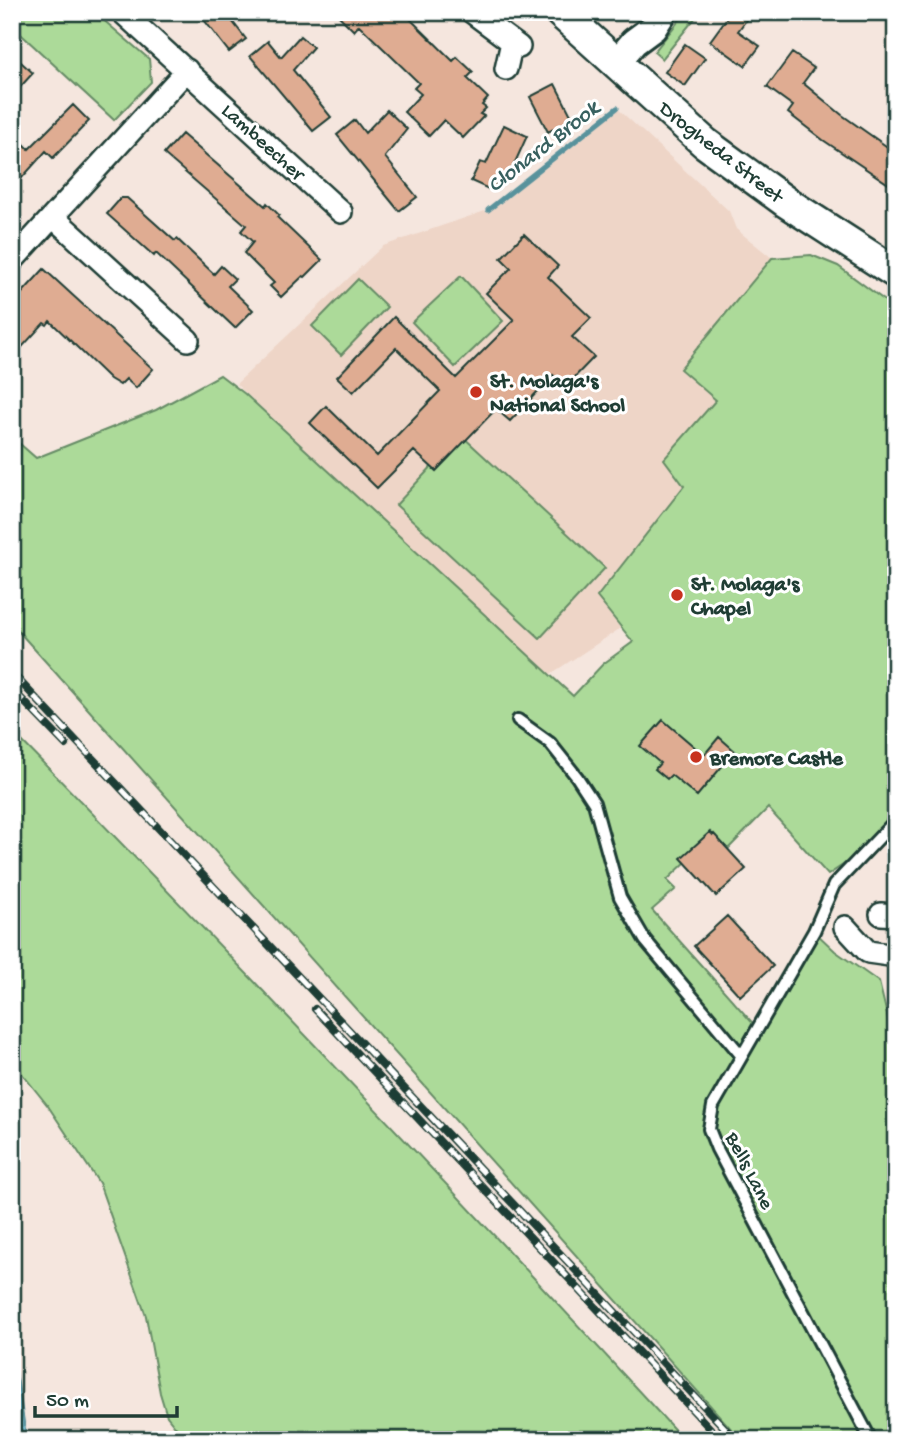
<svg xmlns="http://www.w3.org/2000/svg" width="908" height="1452" font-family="'Gochi Hand',sans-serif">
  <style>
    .built { fill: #eed5c7 }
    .green { fill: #acda99; stroke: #668c66; stroke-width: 2 }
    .water { fill: #80cae1; stroke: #59929c; stroke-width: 2 }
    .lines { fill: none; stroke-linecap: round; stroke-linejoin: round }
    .stream { stroke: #59929c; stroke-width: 5 }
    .building { fill: #dfac92; stroke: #1f3d34; stroke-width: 2 }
    .service-casing { stroke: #1f3d34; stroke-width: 16 }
    .minor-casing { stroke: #1f3d34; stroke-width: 26 }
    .tertiary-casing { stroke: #1f3d34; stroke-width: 32 }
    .secondary-casing { stroke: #1f3d34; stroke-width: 35 }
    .service { stroke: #fff; stroke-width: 10 }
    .minor { stroke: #fff; stroke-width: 21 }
    .tertiary { stroke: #fff; stroke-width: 26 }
    .secondary { stroke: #fff; stroke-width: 30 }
    .rail-casing { stroke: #1f3d34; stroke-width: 8 }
    .rail { stroke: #fff; stroke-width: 5; stroke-dasharray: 16; stroke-linecap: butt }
    .poi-dot { fill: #c8321e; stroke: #fff; stroke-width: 2.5 }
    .labels { text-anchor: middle; stroke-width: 6; stroke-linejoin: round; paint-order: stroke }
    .street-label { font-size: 21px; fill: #1f3d34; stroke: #fff }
    .poi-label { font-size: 21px; font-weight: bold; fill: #1f3d34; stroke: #fff; text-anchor: start }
    .water-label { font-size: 23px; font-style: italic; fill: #37605f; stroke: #fff }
  </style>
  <rect width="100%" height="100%" fill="#f5e6de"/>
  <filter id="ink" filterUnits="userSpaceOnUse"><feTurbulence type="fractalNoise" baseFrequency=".0143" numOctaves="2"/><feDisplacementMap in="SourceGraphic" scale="14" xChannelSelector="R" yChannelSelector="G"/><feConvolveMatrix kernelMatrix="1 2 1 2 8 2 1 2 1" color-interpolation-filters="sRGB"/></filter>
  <g filter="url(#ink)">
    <path class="built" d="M617,108L729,211L736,229L772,258L680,368L716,400L664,459L684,486L597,597L621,628L549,675L236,384L383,246L488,210Z"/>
    <path class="green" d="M12,12H94L149,59L151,82L114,120L12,26Z
      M686,12H700L662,59L654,52Z
      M811,255L838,266L896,309V815L859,854L828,875L768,808L725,852L711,838L667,880L676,889L652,910L757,1028L814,931L835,951L879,982L896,1052V1440H741L12,624V437L36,458L156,410L220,375L245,394L573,696L603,664L633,642L597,597L684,486L664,459L716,400L680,369L772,258Z
      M461,276L503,321L455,367L412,322Z
      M358,279L387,307L341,355L312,326Z
      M461,435L605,568L540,638L396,505Z
      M12,731C240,964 463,1200 684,1440H189L182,1435L167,1416L160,1393L146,1316L99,1183L48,1106L12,1061Z"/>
    <path class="water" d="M12,1345L26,1435L25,1440H12Z"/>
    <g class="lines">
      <path class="stream" d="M488,210L617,108"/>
    </g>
    <path class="building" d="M198,12H225L246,39L229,52Z
      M335,12H403L453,61L457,57L473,72L467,78L488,98L482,105L486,108L480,114L484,116L463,138L444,120L429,136L404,112L421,94L414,88L419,83L359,25L354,31Z
      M731,12H752L738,31L760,46L745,66L710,41Z
      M300,36L313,47L293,70L331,117L313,131L250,56L268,41L281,57Z
      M685,44L705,58L685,86L665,72Z
      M792,53L814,68L803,83L842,115L896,153V189L823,140L788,113L793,106L767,87Z
      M12,54L33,73L12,96Z
      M555,84L573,119L548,132L530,97Z
      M73,105L89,121L53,158L46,151L12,189V157L24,144L29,149Z
      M387,110L407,129L385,157L417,197L399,211L337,135L355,120L365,133Z
      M504,125L527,136L508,178L501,175L493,191L471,181L480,162L486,164Z
      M182,134L265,206L267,203L279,215L277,217L322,260L305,277L303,276L281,297L270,286L274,283L244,253L253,242L241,231L246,225L164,154Z
      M121,198H127L175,241L177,239L214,274L221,266L235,279L228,286L253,310L235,328L156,253L154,256L107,214Z
      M524,234L558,266L548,277L591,318L572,337L594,357L565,387L553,375L510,421L496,409L436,471L414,451L377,488L310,423L326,406L377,456L440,391L396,348L353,392L337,377L394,317L456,378L514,320L486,293L511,268L501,258Z
      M44,269L153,369L136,388L126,379L120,385L110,379L50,321L47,325L44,323L12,358V304Z
      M663,720L704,755L719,737L735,751L697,796L671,775L667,779L655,769L660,763L640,746Z
      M710,832L713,835L714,834L746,869L716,896L681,858Z
      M727,916L773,966L740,996L694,946Z"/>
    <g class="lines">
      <g class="service-casing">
        <path id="service" d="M518,720L550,743L577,777L594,803L620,897L645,940L741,1055
          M871,1440L717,1149L709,1129L713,1106L814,931L834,885L896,820"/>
      </g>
      <g class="minor-casing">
        <path id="minor" d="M122,12L341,212
          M472,12L519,47
          M506,69L512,42
          M53,217L188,340
          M12,261L187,70
          M881,914L896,915
          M845,927L868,952L896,956"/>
      </g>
      <g class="tertiary-casing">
        <path id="tertiary" d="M616,63L634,42L653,28L663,12"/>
      </g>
      <g class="secondary-casing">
        <path id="secondary" d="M560,12L705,143L786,202L896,273"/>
      </g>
      <use href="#service" class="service"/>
      <use href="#minor" class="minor"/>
      <use href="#tertiary" class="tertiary"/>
      <use href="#secondary" class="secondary"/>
      <g class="rail-casing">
        <path id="rail" d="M12,673L736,1440
          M12,689L66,745
          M315,1009L721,1440"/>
      </g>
      <use href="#rail" class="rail"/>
    </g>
  </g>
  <g class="poi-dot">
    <circle cx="476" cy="392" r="7"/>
    <circle cx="677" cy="595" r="7"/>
    <circle cx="696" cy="757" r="7"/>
  </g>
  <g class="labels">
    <g class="street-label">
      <text transform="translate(264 141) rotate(42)" y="7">Lambeecher</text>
      <text transform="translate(722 151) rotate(38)" y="7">Drogheda Street</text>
      <text transform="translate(751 1170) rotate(63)" y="7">Bells Lane</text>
    </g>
    <g class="poi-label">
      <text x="490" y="387">St. Molaga's<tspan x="490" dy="24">National School</tspan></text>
      <text x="691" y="590">St. Molaga's<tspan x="691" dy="24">Chapel</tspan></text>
      <text x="710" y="764">Bremore Castle</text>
    </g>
    <g class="water-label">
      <text transform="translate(542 145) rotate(-38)" y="8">Clonard Brook</text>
    </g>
  </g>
  <rect width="908" height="1452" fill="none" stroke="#fff" stroke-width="42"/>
  <rect x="21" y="21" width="866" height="1410" fill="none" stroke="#1f3d34" stroke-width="2.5" filter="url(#ink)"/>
  <path d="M35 1406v10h142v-10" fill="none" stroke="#1f3d34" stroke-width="3.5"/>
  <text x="46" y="1406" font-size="21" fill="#1f3d34" stroke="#ffffff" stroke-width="5" paint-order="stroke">50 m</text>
</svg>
